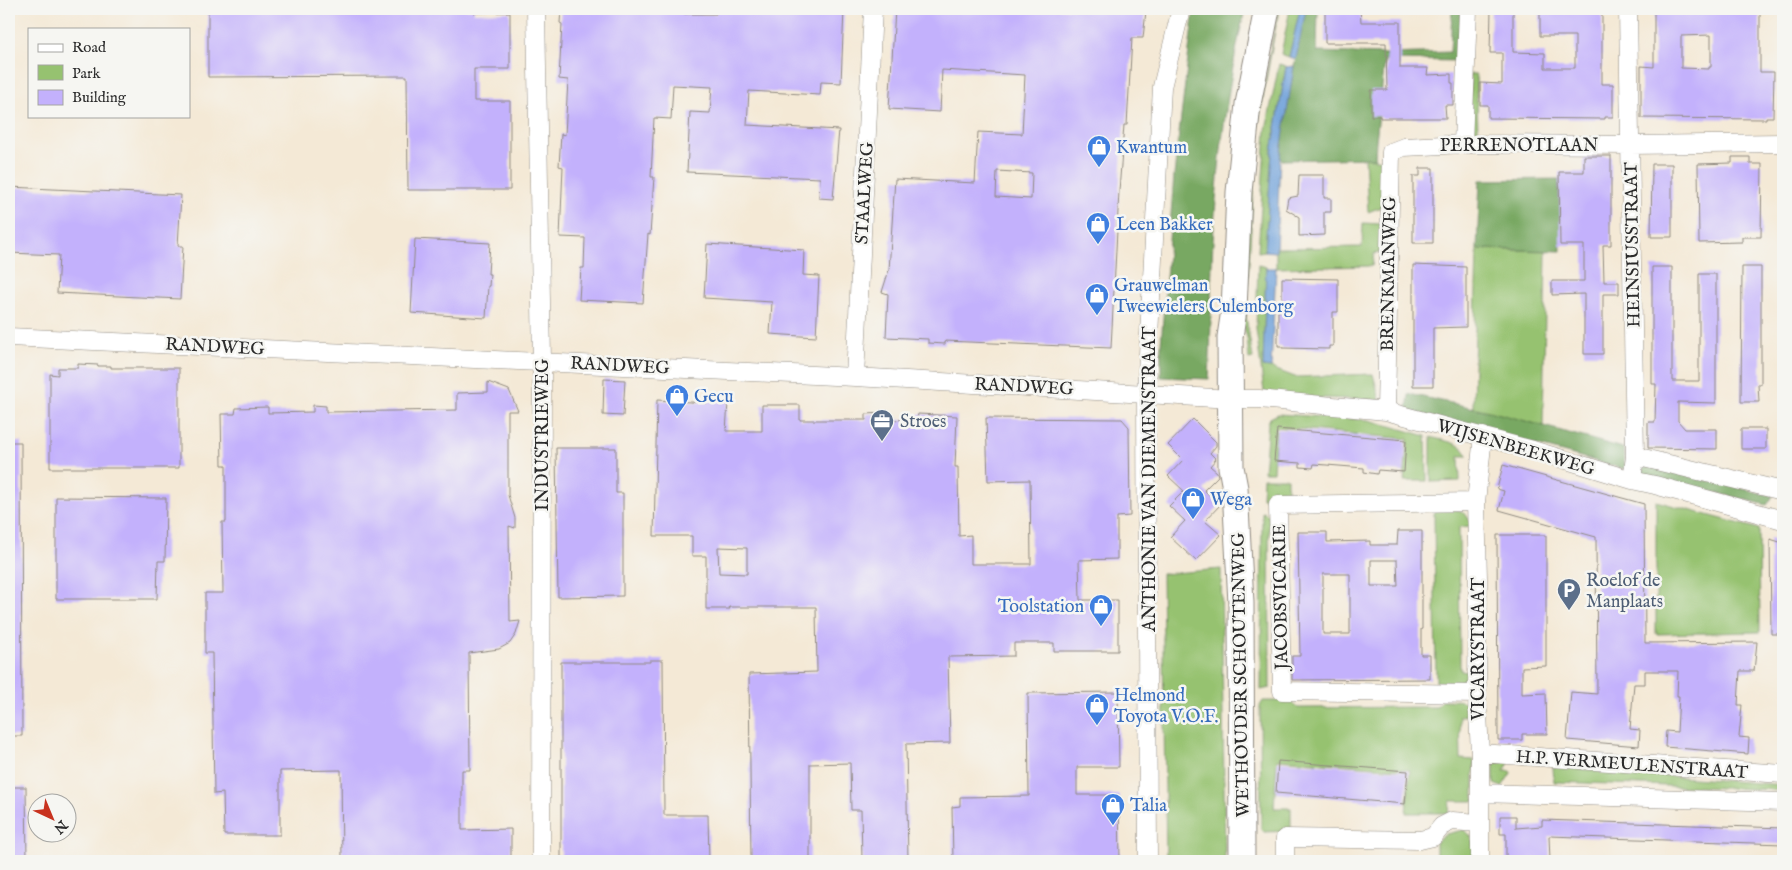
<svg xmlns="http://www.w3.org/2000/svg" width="1792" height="870" font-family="'IM FELL English',serif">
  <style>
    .green { fill: #96c270; stroke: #60764e }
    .forest { fill: #78a862; stroke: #526a46 }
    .water { fill: #70a1da; stroke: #4e6682 }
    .building { fill: #c3b1fc; fill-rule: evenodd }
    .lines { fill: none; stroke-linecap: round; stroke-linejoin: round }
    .street-casing { stroke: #908a80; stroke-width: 19 }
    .secondary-casing { stroke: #908a80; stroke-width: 27 }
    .street { stroke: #fff; stroke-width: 18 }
    .secondary { stroke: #fff; stroke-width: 25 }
    .labels { text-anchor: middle; stroke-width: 5; stroke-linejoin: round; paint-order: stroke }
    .street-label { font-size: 18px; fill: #2b2b2b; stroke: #f6f6f2 }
    .shop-label { font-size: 18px; fill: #366cbe; stroke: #f6f6f2; text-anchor: start }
    .service-label { font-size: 18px; fill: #4e5e75; stroke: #f6f6f2; text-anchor: start }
  </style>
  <rect width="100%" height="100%" fill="#f6f6f2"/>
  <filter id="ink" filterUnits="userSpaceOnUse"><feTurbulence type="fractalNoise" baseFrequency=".02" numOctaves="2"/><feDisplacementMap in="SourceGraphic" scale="10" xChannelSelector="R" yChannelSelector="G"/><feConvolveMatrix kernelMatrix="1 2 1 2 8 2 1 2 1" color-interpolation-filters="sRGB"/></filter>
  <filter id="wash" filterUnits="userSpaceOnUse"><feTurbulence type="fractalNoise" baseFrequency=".0096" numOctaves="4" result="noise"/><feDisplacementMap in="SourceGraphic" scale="20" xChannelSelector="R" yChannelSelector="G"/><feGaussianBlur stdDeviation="1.12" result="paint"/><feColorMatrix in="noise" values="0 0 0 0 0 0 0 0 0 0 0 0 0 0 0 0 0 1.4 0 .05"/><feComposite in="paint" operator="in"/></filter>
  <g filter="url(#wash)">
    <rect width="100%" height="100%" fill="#f4e9d6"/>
    <path class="green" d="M1278,9H1280L1275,30L1258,126L1254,175L1246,317L1253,358L1249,359L1247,338L1241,318L1254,141Z
      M1290,9H1300L1289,57L1281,54Z
      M1279,64L1286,66L1272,152L1265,251L1258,252L1266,130Z
      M1470,74H1476L1478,132H1471Z
      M1365,158L1385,160L1381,207L1368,212Z
      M1363,223L1380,224L1382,252L1374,254L1372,266L1276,268V248L1362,247Z
      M1477,249L1546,251L1543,426L1473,407Z
      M1258,265L1266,267L1263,367L1271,368L1295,377L1373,374L1380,400L1297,397L1264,392L1256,329Z
      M1278,414L1369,420L1426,436L1427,481H1404L1408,439L1276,427L1273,472H1264L1268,423L1270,418Z
      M1431,437C1442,441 1465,442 1467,456H1459L1460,481L1431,482Z
      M1263,478H1287V495L1262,498Z
      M1656,501L1759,529L1760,632L1656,634Z
      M1436,510C1456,510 1464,505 1472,526L1459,527L1460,670L1468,671L1466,678L1459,682H1436L1434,514Z
      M1262,512L1269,515L1270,688L1261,690Z
      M1221,569L1225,861H1166L1162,574Z
      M1443,700C1460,701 1467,697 1473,715L1460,716L1461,759L1474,760V801H1450L1449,813H1406L1410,770L1277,759L1274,808H1291V831L1264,832L1261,829L1260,706L1263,701H1291L1298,708L1436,707Z
      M1512,758L1504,771H1511V773L1502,787L1494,784V760Z
      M1553,767L1783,785V790L1554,782Z
      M1463,830C1475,835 1473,846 1474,858H1462L1461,861H1436V842L1446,834Z"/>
    <path class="forest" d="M1194,9H1245C1228,81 1219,153 1214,227C1210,278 1212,328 1209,379L1161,377V344L1174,175Z
      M1306,9H1318L1317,52L1387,54L1450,52L1452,9H1461L1462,61L1385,60L1376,141L1375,158L1282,160L1280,158L1294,66Z
      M1559,179L1561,251L1477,249L1480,180Z
      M1409,394L1493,412L1623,448L1625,469L1407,410Z
      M1642,465L1773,496L1767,505L1643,475Z"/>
    <path class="water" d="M1300,9H1306L1296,59L1289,57Z
      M1294,66L1280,158L1276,252L1265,251L1272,152L1286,67Z
      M1266,268H1276L1271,368L1263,367Z"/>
    <g id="blocks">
      <path class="building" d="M208,9H474V13L510,12V69H474V101H510V190H408L407,76L208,77Z
        M561,9H685L684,14H716V9H844L841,83L821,82L820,95L749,91L747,125L839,130L833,199L819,198L820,178L687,172L690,112L710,113L712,87L673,85L671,119L654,118L651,177H654L650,235L648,234L643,303L579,300L581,268H584L585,238L560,237L563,167L559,166L561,134L565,135L568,80L559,79L562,24L560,23Z
        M895,9H1129V10L1146,11L1143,38H1132L1127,125H1124L1119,191L1111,348L945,341V344L928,343V339L886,337L888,294L882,292L889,270L895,179L975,183L978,132L1022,134L1025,75L942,70L940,112L889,109ZM997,171L1032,173L1031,199L996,197Z
        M1325,9H1360L1361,22H1400V68H1428L1427,75L1451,74V83H1453V105H1445L1446,118H1380V116H1371V90H1387L1386,43H1325Z
        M1491,9H1513V52L1545,53V68H1575V36H1540V9H1602V84H1613V117H1605V119L1488,118V105H1480V83L1502,84V53H1490Z
        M1654,9H1760V72H1774L1773,117H1766V119L1641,118V66L1654,67ZM1711,35V67H1709V69L1681,68V36Z
        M1584,156H1611V245H1603L1604,282H1619V294H1603V354H1584V294L1552,295V281H1584V245H1560L1559,172H1584Z
        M1732,157H1750V164H1762L1761,237H1742V242L1699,243L1698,164L1732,163Z
        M1652,164H1672V237H1651Z
        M1420,168H1433V243H1413V176H1420Z
        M1299,175H1324V198H1331V212H1324V235L1299,236V217L1286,209L1288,198L1298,196Z
        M9,187L181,195L178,246H183L180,299L57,293L59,255L9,253Z
        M415,239L490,243L488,274H490L489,286H488L486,318L411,313Z
        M707,244L804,250L803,275L819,276L816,337L770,334L772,302L704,298Z
        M1413,265L1466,267V327L1433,328V386H1413Z
        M1652,267H1672V381H1699V274H1716V403L1678,402V421L1685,429H1717V449L1648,448V422H1655L1656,384H1652Z
        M1742,267H1761V384H1758L1759,402H1741Z
        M1282,278L1338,279V312H1333V346H1329V349L1282,348V346H1278V311H1282Z
        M78,364L98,365V366H111V368H179V468H50V374L58,375V368H78Z
        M604,379L625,380L623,416L603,415Z
        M488,382L509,390L518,411H508V495L515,518V528L509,526L510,622L520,621L516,634L510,643L499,649L469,653L470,770H462V830L511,829V861H342L341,770L280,771V835H224L223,793L214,794L212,653H205V593H223L222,522H226V465H222L221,414H235L236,408L268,407V413L313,412V405L326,406V412L457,410V393L488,392Z
        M657,400L707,403V401L728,402L726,431H762V405H800V420H866V414L884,413L891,414V420L917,419L918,414L957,416L955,467H958L959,536L971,535V564H1031L1030,480L988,481L986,418L1122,419L1129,427L1130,516L1117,517V559L1079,560L1080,600H1118V651H1054V643H1014V656L948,657L950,743L906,744L908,861H862L861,810H851L850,763L810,764V861H751L749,674L817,672L816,607H729L730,609H706V556H692V536H654ZM718,547L747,548V574L719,573Z
        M1193,419L1216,442V446L1210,453L1216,459L1210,466L1217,472L1218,476L1204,490L1220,505L1205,521L1221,535L1196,561L1170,537L1185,521L1169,506L1184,491L1168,476L1183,460L1168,445Z
        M1277,429L1406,440L1404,472L1378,470L1377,474L1364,472V468L1314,464L1313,468L1300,467V463L1274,461Z
        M1741,429H1766V449H1741Z
        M9,442H21L22,736H9Z
        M556,448H616V493H623V596L558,597Z
        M1503,465L1644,504L1645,643L1757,642L1754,671H1740L1738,705H1742L1739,737L1749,738L1748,754L1665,747L1666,731L1677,732L1679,696H1677L1678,671H1645V684H1634L1630,729L1640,730L1639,746L1567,740L1571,692L1597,694L1596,537L1499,510L1504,491L1497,489Z
        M56,497L166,498L165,561H158L157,599H56Z
        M1398,531H1422V629H1421V655H1430V679L1292,680V656H1300L1298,532H1327V542L1370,541V545H1397ZM1371,560H1397L1398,586H1371ZM1323,574H1350V634H1323Z
        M1497,535H1546V666L1522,667V694L1546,693L1547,734H1522V740H1498Z
        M1770,539L1783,543V634H1771Z
        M650,660H663L664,815H708L709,861H561V662H650Z
        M1118,692L1119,767H1077V795H1119L1120,861H953L952,807L960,806V797L1029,796L1028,693Z
        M1278,761L1408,771L1405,804L1276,793Z
        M9,787H26L27,861H9Z
        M1500,816H1516V828L1542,826V820L1783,828V844L1549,836L1550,861H1506V834H1500Z"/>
    </g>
  </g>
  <g filter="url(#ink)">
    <use href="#blocks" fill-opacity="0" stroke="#908a80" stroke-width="1"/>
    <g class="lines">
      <g class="street-casing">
        <path id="street" d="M536,9L542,361L541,861
          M1628,9L1635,456L1632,480
          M1463,144L1468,9
          M9,337L855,377L1231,399H1259L1386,411L1533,450L1632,480L1655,485L1783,520
          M855,377L873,9
          M1386,411L1391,152L1404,147L1463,144L1630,145L1783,143
          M1635,456L1783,491
          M1476,502L1278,505L1282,691L1477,694
          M1480,753L1783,774
          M1480,793L1783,802
          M1148,861L1146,393L1162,87L1181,9
          M1285,861V838L1420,840L1433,837L1442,826L1452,821L1479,823
          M1480,861V753L1477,694L1478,578L1476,502L1483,436"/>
      </g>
      <g class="secondary-casing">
        <path id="secondary" d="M1242,861L1241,603L1235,488L1231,467L1230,337L1234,310L1239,192L1248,104L1267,9"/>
      </g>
      <use href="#street" class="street"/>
      <use href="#secondary" class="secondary"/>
    </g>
  </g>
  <defs>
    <g id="shop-pin" transform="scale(1.25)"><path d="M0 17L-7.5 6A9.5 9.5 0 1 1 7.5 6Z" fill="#3f7fe0" stroke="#f6f6f2"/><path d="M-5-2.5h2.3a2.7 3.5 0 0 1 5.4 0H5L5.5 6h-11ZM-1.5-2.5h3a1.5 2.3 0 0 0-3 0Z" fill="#fff"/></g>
    <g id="office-pin" transform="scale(1.25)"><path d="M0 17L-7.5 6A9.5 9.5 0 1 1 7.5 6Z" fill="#5c6f8a" stroke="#f6f6f2"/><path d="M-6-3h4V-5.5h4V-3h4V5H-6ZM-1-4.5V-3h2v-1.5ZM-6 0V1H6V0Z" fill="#fff"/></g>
    <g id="parking-pin" transform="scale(1.25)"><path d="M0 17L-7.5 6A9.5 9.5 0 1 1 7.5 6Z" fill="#5c6f8a" stroke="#f6f6f2"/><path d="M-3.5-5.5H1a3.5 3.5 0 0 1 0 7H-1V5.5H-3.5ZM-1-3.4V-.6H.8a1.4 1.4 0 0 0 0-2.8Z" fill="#fff"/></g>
  </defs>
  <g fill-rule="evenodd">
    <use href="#shop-pin" x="1099" y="147"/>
    <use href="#shop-pin" x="1098" y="224"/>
    <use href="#shop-pin" x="1097" y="295"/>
    <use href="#shop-pin" x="677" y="396"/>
    <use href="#office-pin" x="882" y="421"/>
    <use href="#shop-pin" x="1193" y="499"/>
    <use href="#parking-pin" x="1569" y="590"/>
    <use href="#shop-pin" x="1101" y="606"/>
    <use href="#shop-pin" x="1097" y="705"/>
    <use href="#shop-pin" x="1113" y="805"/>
  </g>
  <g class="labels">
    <g class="street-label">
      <text x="1519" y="151">PERRENOTLAAN</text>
      <text transform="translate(864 193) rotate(-87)" y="6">STAALWEG</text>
      <text transform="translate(1632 245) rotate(-91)" y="6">HEINSIUSSTRAAT</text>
      <text transform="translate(1388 274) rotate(-89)" y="6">BRENKMANWEG</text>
      <text transform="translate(215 346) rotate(3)" y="6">RANDWEG</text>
      <text transform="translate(620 365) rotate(3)" y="6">RANDWEG</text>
      <text transform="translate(1024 386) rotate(3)" y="6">RANDWEG</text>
      <text transform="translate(542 435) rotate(-90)" y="6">INDUSTRIEWEG</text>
      <text transform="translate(1516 447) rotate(16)" y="6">WIJSENBEEKWEG</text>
      <text transform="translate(1149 479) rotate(-90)" y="6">ANTHONIE VAN DIEMENSTRAAT</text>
      <text transform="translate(1280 597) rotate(-91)" y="6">JACOBSVICARIE</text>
      <text transform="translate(1478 649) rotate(-90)" y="6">VICARYSTRAAT</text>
      <text transform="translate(1240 675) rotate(-91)" y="6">WETHOUDER SCHOUTENWEG</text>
      <text transform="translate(1632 764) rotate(4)" y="6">H.P. VERMEULENSTRAAT</text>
    </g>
    <g class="shop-label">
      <text x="1116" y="153">Kwantum</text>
      <text x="1116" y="230">Leen Bakker</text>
      <text x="1114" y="291">Grauwelman<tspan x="1114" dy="21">Tweewielers Culemborg</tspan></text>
      <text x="694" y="402">Gecu</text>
      <text x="1210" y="505">Wega</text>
      <text x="1084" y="612" text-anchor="end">Toolstation</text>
      <text x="1114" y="701">Helmond<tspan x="1114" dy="21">Toyota V.O.F.</tspan></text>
      <text x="1130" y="811">Talia</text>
    </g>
    <g class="service-label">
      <text x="900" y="427">Stroes</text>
      <text x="1586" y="586">Roelof de<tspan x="1586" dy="21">Manplaats</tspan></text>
    </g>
  </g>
  <rect width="1792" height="870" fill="none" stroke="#f6f6f2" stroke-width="30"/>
  <rect x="28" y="28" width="162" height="90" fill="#f6f6f2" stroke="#a5a5a2"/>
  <rect x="38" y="44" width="25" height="8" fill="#ffffff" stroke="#a5a5a2"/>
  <text x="72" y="52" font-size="15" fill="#2b2b2b">Road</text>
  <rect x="38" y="65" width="25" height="15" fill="#96c270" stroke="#a5a5a2"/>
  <text x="72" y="78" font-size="15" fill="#2b2b2b">Park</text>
  <rect x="38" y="90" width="25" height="15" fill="#c3b1fc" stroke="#a5a5a2"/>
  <text x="72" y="102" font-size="15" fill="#2b2b2b">Building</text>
  <g transform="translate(52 818) rotate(136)"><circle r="24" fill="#f6f6f2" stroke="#a5a5a2"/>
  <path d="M0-4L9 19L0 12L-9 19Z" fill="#c8321e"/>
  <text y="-8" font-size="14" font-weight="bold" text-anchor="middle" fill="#2b2b2b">N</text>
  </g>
</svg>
